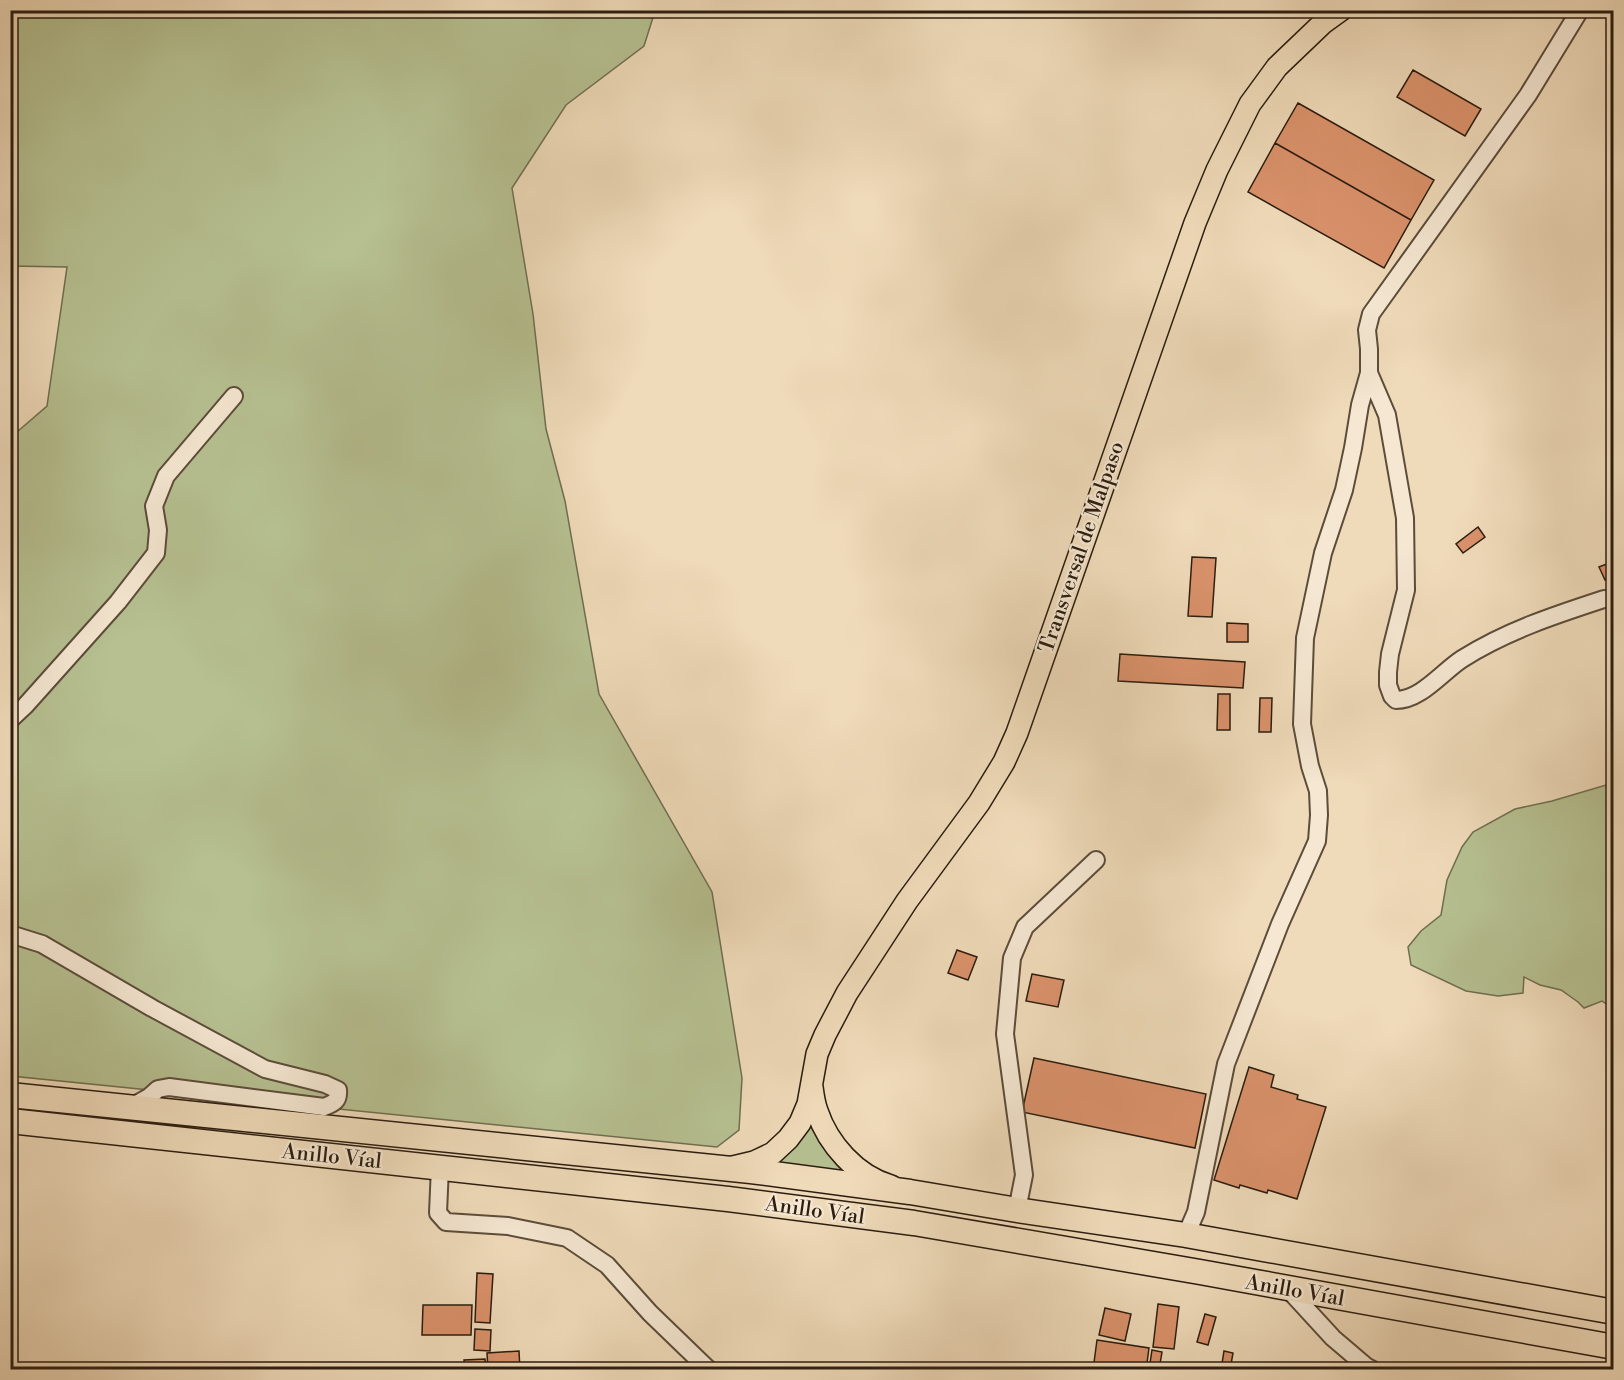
<svg xmlns="http://www.w3.org/2000/svg" width="1624" height="1380" font-family="'Libre Bodoni',serif">
  <style>
    .green { fill: #b6c091; stroke: #706e50; stroke-width: 1.5 }
    .building { fill: #da926b; stroke: #2b1d10; stroke-width: 1.5 }
    .lines { fill: none; stroke-linecap: round; stroke-linejoin: round }
    .minor-casing { stroke: #5c4c3a; stroke-width: 20 }
    .major-casing { stroke: #2b1d10; stroke-width: 24 }
    .highway-casing { stroke: #2b1d10; stroke-width: 27 }
    .minor { stroke: #f5e7d2; stroke-width: 16 }
    .major { stroke: #efdab9; stroke-width: 21 }
    .highway { stroke: #efdab9; stroke-width: 24 }
    .labels { text-anchor: middle; stroke-width: 4.5; stroke-linejoin: round; paint-order: stroke }
    .street-label { font-size: 21px; fill: #2b1d10; stroke: #f5e7d2 }
  </style>
  <rect width="100%" height="100%" fill="#efdab9"/>
  <filter id="stains"><feTurbulence type="fractalNoise" baseFrequency=".00333" numOctaves="4"/><feColorMatrix values="0 0 0 0 .2 0 0 0 0 .09 0 0 0 0 .02 0 0 0 .5 -.17"/></filter>
  <radialGradient id="worn" r=".72"><stop offset=".6" stop-color="#630" stop-opacity="0"/><stop offset="1" stop-color="#630" stop-opacity=".3"/></radialGradient>
  <path class="green" d="M11,11H655L644,46L566,105L512,188L533,314L546,429L565,501L599,694L712,892L742,1078L739,1130L717,1147L11,1076L10,438L47,406L67,267L11,266Z
    M1613,783V1009L1602,1001L1584,1008L1578,1002L1561,990L1540,985L1524,977L1523,993L1498,996L1466,991L1411,965L1408,947L1421,931L1441,915L1447,880L1462,847L1473,832L1515,809L1552,801Z
    M811,1119L820,1143L840,1165L868,1179L765,1163L791,1150L804,1133Z"/>
  <path class="building" d="M1413,70L1481,109L1465,136L1397,97Z
    M1298,103L1434,180L1411,220L1275,143Z
    M1275,143L1411,220L1384,268L1248,192Z
    M1478,527L1485,537L1463,553L1456,544Z
    M1192,557L1216,558L1212,617L1188,616Z
    M1614,561V576L1605,580L1599,567Z
    M1227,623L1248,624V642H1227Z
    M1120,654L1245,662L1243,688L1118,681Z
    M1218,694H1230V730H1217Z
    M1260,698H1272L1271,732H1259Z
    M957,950L977,957L968,980L948,973Z
    M1032,974L1064,980L1058,1007L1026,1001Z
    M1034,1058L1206,1094L1195,1148L1022,1112Z
    M1249,1067L1274,1075L1271,1087L1298,1095L1297,1099L1326,1107L1297,1199L1268,1190L1267,1193L1240,1185L1239,1188L1214,1180Z
    M477,1273L493,1274L490,1323L475,1322Z
    M1158,1304L1179,1307L1174,1349L1153,1347Z
    M423,1305H472L471,1335H422Z
    M1105,1308L1131,1314L1125,1341L1099,1335Z
    M1205,1314L1216,1317L1208,1345L1197,1342Z
    M475,1329L491,1330L490,1351L474,1350Z
    M1097,1340L1149,1348L1146,1370H1093Z
    M1152,1350L1162,1352L1159,1370H1149Z
    M519,1351L520,1370H488L487,1353Z
    M1224,1351L1233,1353L1230,1370H1221Z
    M485,1359L486,1370H465L464,1360Z
    M1163,1364L1182,1367V1370H1162Z"/>
  <g class="lines">
    <g class="minor-casing">
      <path id="minor" d="M1369,373L1387,415L1405,518L1406,590L1390,654L1388,672V685L1392,696L1396,700C1421,700 1442,672 1462,659C1506,631 1555,615 1604,599
        M10,720L25,706L118,602L156,553L158,530L154,506L166,476L234,396
        M10,934L42,944L152,1008L265,1069L325,1084L338,1090C339,1101 334,1103 324,1107L169,1087L158,1089L149,1097L133,1106
        M440,1167L438,1213L446,1222L508,1226L567,1238L607,1265L650,1313L709,1370
        M1017,1210L1024,1175L1005,1034L1012,958L1025,927L1096,860
        M1186,1235L1196,1212L1226,1064L1280,924L1317,841L1319,815L1318,791L1310,766L1302,724L1305,638L1323,553L1344,490L1353,448L1360,405L1369,373V349L1367,330L1371,314L1528,95L1580,10
        M1288,1289L1333,1338L1367,1367L1373,1370"/>
    </g>
    <g class="major-casing">
      <path id="major" d="M812,1087C813,1095 814,1103 817,1111C828,1144 856,1176 891,1186
        M733,1167L754,1162L773,1153L788,1139L800,1123L808,1104L817,1054L825,1035L847,993L907,901L979,803L1004,762L1017,733L1195,223L1217,170L1250,104L1277,67L1323,23L1341,10"/>
    </g>
    <g class="highway-casing">
      <path id="highway" d="M10,1095L751,1171L910,1192L1017,1210L1186,1235L1614,1312
        M10,1121L728,1199L914,1223L1200,1272L1614,1347"/>
    </g>
    <use href="#minor" class="minor"/>
    <use href="#major" class="major"/>
    <use href="#highway" class="highway"/>
  </g>
  <g class="labels">
    <g class="street-label">
      <text transform="translate(1081 547) rotate(-71)" y="7">Transversal de Malpaso</text>
      <text transform="translate(332 1156) rotate(6)" y="7">Anillo Víal</text>
      <text transform="translate(815 1210) rotate(8)" y="7">Anillo Víal</text>
      <text transform="translate(1295 1290) rotate(10)" y="7">Anillo Víal</text>
    </g>
  </g>
  <rect width="1624" height="1380" fill="none" stroke="#efdab9" stroke-width="36"/>
  <rect x="12" y="12" width="1600" height="1356" fill="none" stroke="#2b1d10" stroke-width="3"/>
  <rect x="18" y="18" width="1588" height="1344" fill="none" stroke="#2b1d10" stroke-width="1.5"/>
  <rect width="100%" height="100%" filter="url(#stains)"/>
  <rect width="100%" height="100%" fill="url(#worn)"/>
</svg>
